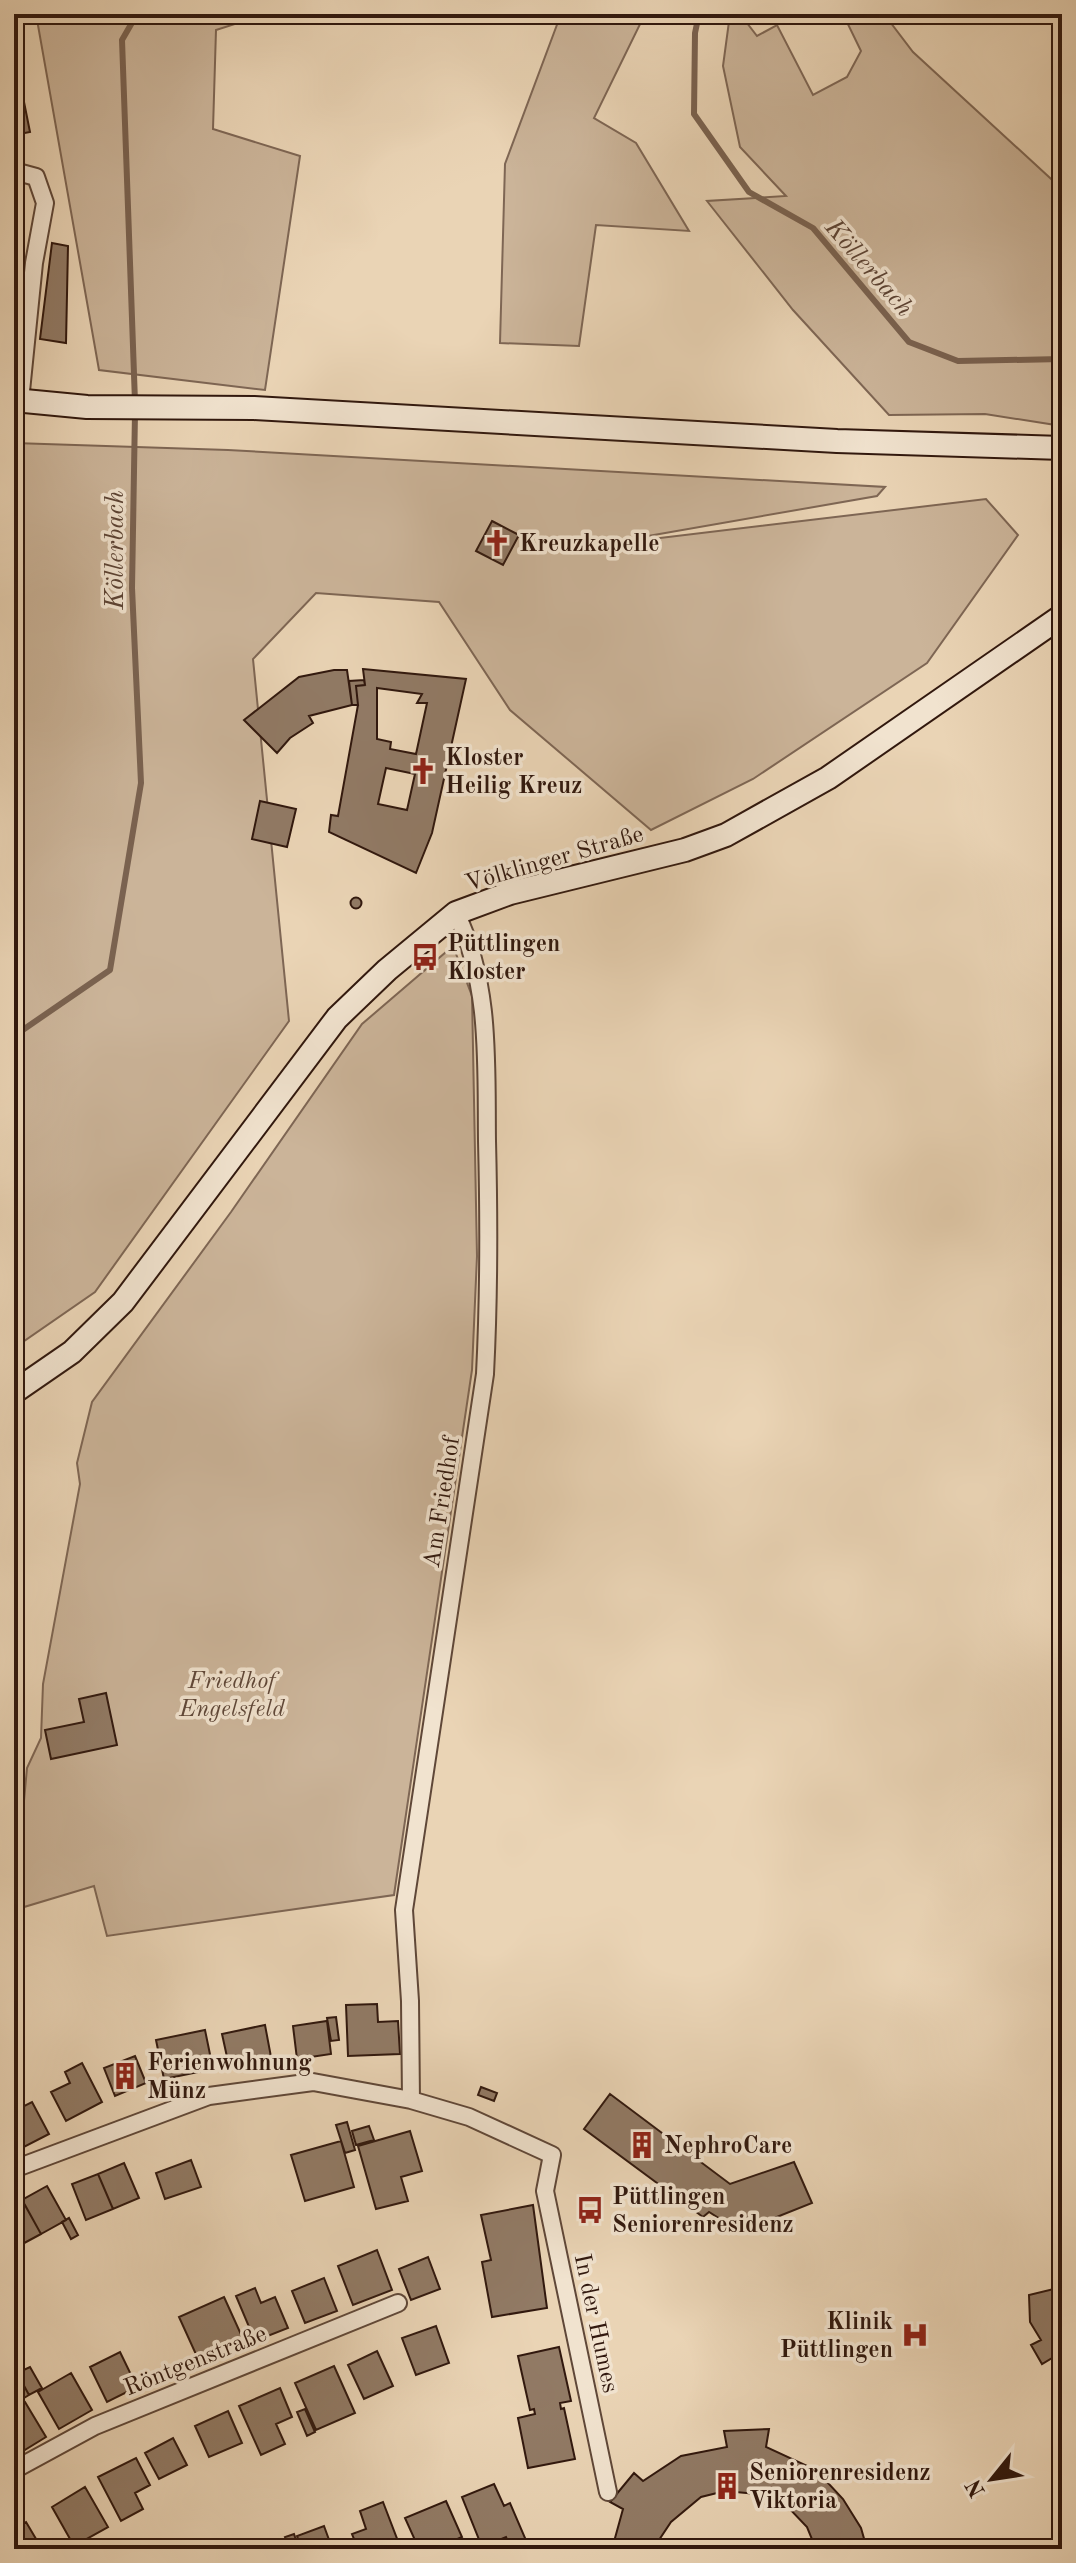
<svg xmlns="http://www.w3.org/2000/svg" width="1076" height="2563" font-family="'Old Standard TT',serif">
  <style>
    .green { fill: #cbb499; stroke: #7e6654; stroke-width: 2 }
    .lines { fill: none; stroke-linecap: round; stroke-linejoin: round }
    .stream { stroke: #7a6250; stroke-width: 6 }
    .building { fill: #917a65; stroke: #31180e; stroke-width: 2; fill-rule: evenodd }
    .street-casing { stroke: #5f4738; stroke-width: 20 }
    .secondary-casing { stroke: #31180e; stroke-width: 26 }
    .street { stroke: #f1e3cf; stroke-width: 16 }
    .secondary { stroke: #f1e3cf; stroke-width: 22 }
    .labels { text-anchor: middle; stroke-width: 7; stroke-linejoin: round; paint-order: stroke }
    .poi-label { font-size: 24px; font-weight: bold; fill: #31180e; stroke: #f1e3cf; text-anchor: start }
    .street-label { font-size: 24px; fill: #31180e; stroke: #f1e3cf }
    .park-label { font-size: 24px; font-style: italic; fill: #5f4738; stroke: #f1e3cf }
    .water-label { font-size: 26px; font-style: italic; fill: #5c4334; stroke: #f1e3cf }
  </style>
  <rect width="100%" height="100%" fill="#ead4b5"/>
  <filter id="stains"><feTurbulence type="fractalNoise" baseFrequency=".0025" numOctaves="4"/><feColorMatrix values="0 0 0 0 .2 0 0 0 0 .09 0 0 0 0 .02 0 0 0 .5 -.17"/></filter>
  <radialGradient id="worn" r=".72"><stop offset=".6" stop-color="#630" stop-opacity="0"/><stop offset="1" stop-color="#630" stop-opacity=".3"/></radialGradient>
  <path class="green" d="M36,14H266L216,30L213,129L300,156L265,390L99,370Z
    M561,14H645L594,118L636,143L689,231L596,225L579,346L500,343L505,164Z
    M730,14H740L757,36L777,25L813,95L847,77L861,51L843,14H884L913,52L1062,189V426L985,414L889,415L793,310L707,201L786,196L740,147L723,66Z
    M14,443L228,450L885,487L877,496L585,547L986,499L1018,535L927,663L753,779L651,830L510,710L439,602L316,593L253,659L289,1021L95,1292L14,1348Z
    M453,946L472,996L477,1256L472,1370L394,1895L107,1936L94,1886L14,1910L27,1768L41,1738L43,1684L80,1484L77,1463L92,1402L231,1212L362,1024Z"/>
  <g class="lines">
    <path class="stream" d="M699,14L695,33L694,114L749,192L813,228L909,342L958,361L1062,359
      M135,402L122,40L137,14
      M14,1036L110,970L141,783L132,588L135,413"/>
  </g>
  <path class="building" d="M19,77L30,132L14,135V78Z
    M14,201L22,202L14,244Z
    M52,243L68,246L66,343L40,339Z
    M492,521L519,535L503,565L476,551Z
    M363,669L466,679L432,833L416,873L329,832L331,815L338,816L358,705L356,686L365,685ZM377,688L422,694L417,703H427L416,754L390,749L391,742L377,739ZM386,768L415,774L407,810L378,804Z
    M334,670H347L352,705L309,716L313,723L290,738L277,753L244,720L299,677Z
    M364,680L365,685L356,686L358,705H352L349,681Z
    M260,801L296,809L287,847L252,839Z
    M350.5 903a5.5 5.5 0 1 1 11 0a5.5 5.5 0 1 1-11 0Z
    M106,1693L117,1745L51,1759L45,1730L84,1722L79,1699Z
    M377,2004L378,2022L398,2021L400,2054L348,2056L346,2005Z
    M336,2017L339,2040L331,2041L327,2018Z
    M327,2021L331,2054L297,2059L293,2026Z
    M265,2025L271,2057L229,2066L222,2034Z
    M205,2030L213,2069L164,2079L156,2040Z
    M14,2054L21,2068L14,2072Z
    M135,2056L146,2083L115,2096L104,2068Z
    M82,2063L102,2102L66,2121L51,2092L70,2083L65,2072Z
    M481,2087L497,2093L494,2101L478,2095Z
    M610,2094L730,2184L794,2162L812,2203L759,2224L755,2215L740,2222H725L709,2212L703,2217L584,2129Z
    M32,2102L49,2134L20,2149L14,2138V2111Z
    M347,2122L355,2150L345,2153L336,2125Z
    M369,2126L374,2140L356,2145L352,2131Z
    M410,2131L422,2171L401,2177L408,2201L376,2209L358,2146Z
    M341,2141L354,2187L305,2201L291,2155Z
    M191,2160L201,2187L165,2199L156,2173Z
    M124,2163L139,2198L113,2209L98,2174Z
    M98,2174L113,2209L86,2220L72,2184Z
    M47,2186L66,2220L41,2234L22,2200Z
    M25,2205L41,2234L15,2248L14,2211Z
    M533,2205L547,2308L492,2317L482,2262L491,2260L481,2215Z
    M69,2218L78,2235L71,2239L62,2222Z
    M377,2250L392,2290L353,2305L338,2266Z
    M428,2257L440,2289L411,2300L399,2269Z
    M324,2278L337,2311L305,2323L292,2291Z
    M1062,2287V2352L1042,2364L1031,2345L1041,2340L1030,2322L1029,2295Z
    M255,2288L261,2303L275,2297L288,2328L255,2341L236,2296Z
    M224,2297L244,2341L199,2361L179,2317Z
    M436,2326L449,2363L416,2375L402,2338Z
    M559,2347L571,2401L560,2403L561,2409L564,2408L575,2459L528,2468L518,2418L535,2414L534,2409L530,2410L518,2356Z
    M377,2351L393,2386L364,2399L348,2365Z
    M120,2352L137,2387L107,2402L90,2367Z
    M334,2366L355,2413L316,2430L295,2383Z
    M30,2367L42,2388L29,2395L17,2373Z
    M17,2373L29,2395L19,2401L14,2393Z
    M71,2373L92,2410L59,2429L38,2392Z
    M280,2388L292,2417L276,2424L285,2444L261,2455L239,2406Z
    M25,2402L46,2437L15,2456L14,2408Z
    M305,2409L315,2432L307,2436L297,2412Z
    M228,2411L242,2443L209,2457L195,2426Z
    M769,2429L766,2447L816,2470L843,2499L861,2528L867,2549H816L807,2527L787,2506L757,2494L725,2491L701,2497L671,2522L653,2549H612L623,2509L610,2502L634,2473L643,2481L681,2456L727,2447L724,2431Z
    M173,2438L187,2465L159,2479L145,2453Z
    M136,2458L150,2485L135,2493L143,2509L121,2521L98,2477Z
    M494,2484L504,2506L510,2503L528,2545L511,2549L506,2537L482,2547L462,2497Z
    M85,2487L108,2527L74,2546L52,2507Z
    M446,2501L462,2537L434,2549H419L405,2518Z
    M383,2502L401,2549H358L352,2534L366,2529L360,2511Z
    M26,2522L42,2549H14V2529Z
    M324,2526L332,2548L341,2545L343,2549H302L297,2536Z
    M294,2534L299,2549H290L285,2537Z"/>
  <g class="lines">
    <g class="street-casing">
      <path id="street" d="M14,171L36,177L45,203L34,263L20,401
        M411,2100L410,2001L404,1910L485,1374C489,1296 489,1219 487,1141C486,1063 491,985 456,913
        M14,2169L209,2096L313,2082L411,2100L469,2117L552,2155L545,2191L608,2492
        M14,2470L95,2426L398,2303"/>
    </g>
    <g class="secondary-casing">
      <path id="secondary" d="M14,400L87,407L254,408L837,441L1062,448
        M14,1392L72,1352L123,1302L337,1018L387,970L456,913L510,893L685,850L726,835L828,778L1062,616"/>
    </g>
    <use href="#street" class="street"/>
    <use href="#secondary" class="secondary"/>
  </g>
  <defs>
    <g id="church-bare" transform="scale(2.16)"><path d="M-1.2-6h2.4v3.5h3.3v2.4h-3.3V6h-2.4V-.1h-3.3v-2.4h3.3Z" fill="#8f2418" stroke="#f1e3cf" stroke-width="2.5" paint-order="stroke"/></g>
    <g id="bus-bare" transform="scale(2.16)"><path d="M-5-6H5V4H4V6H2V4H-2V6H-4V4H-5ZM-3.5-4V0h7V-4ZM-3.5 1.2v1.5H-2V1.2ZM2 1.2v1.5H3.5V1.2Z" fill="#8f2418" stroke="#f1e3cf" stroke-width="2.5" paint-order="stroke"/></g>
    <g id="building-bare" transform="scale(2.16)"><path d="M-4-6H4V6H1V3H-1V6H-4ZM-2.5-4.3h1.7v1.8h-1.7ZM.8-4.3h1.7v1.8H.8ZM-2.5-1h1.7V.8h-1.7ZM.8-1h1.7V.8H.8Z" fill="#8f2418" stroke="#f1e3cf" stroke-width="2.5" paint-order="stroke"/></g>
    <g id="hospital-bare" transform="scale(2.16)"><path d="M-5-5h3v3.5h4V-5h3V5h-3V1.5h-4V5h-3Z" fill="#8f2418" stroke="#f1e3cf" stroke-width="2.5" paint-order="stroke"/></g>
  </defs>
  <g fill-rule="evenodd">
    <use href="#church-bare" x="497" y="543"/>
    <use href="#church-bare" x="423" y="771"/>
    <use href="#bus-bare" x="425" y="957"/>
    <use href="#building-bare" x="125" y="2076"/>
    <use href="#building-bare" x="642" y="2145"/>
    <use href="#bus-bare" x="590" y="2210"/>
    <use href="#hospital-bare" x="915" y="2335"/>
    <use href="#building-bare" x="727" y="2486"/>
  </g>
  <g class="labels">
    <g class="poi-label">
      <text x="519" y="551">Kreuzkapelle</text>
      <text x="445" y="765">Kloster<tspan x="445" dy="28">Heilig Kreuz</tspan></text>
      <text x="447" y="951">Püttlingen<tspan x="447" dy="28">Kloster</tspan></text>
      <text x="147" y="2070">Ferienwohnung<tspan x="147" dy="28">Münz</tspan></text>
      <text x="664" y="2153">NephroCare</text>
      <text x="612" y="2204">Püttlingen<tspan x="612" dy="28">Seniorenresidenz</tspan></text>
      <text x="893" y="2329" text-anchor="end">Klinik<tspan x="893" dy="28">Püttlingen</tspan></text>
      <text x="749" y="2480">Seniorenresidenz<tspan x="749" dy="28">Viktoria</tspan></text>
    </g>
    <g class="street-label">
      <text transform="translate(554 858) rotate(-16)" y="8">Völklinger Straße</text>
      <text transform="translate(441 1502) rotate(-81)" y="8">Am Friedhof</text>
      <text transform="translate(597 2323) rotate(78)" y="8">In der Humes</text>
      <text transform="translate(195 2360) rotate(-22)" y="8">Röntgenstraße</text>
    </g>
    <g class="park-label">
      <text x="232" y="1688">Friedhof<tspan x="232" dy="28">Engelsfeld</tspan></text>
    </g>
    <g class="water-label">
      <text transform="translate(870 267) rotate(49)" y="9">Köllerbach</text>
      <text transform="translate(114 550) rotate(-90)" y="9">Köllerbach</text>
    </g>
  </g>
  <rect width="1076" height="2563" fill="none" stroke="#ead4b5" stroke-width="48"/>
  <rect x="16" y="16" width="1044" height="2531" fill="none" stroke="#31180e" stroke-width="4"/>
  <rect x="24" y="24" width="1028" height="2515" fill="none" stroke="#31180e" stroke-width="2"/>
  <g transform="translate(992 2479) rotate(240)" stroke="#f1e3cf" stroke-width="6" paint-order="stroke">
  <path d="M0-6L14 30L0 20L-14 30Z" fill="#31180e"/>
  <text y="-12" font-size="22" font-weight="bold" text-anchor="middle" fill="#31180e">N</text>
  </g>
  <rect width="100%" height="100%" filter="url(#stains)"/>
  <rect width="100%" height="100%" fill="url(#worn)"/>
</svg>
